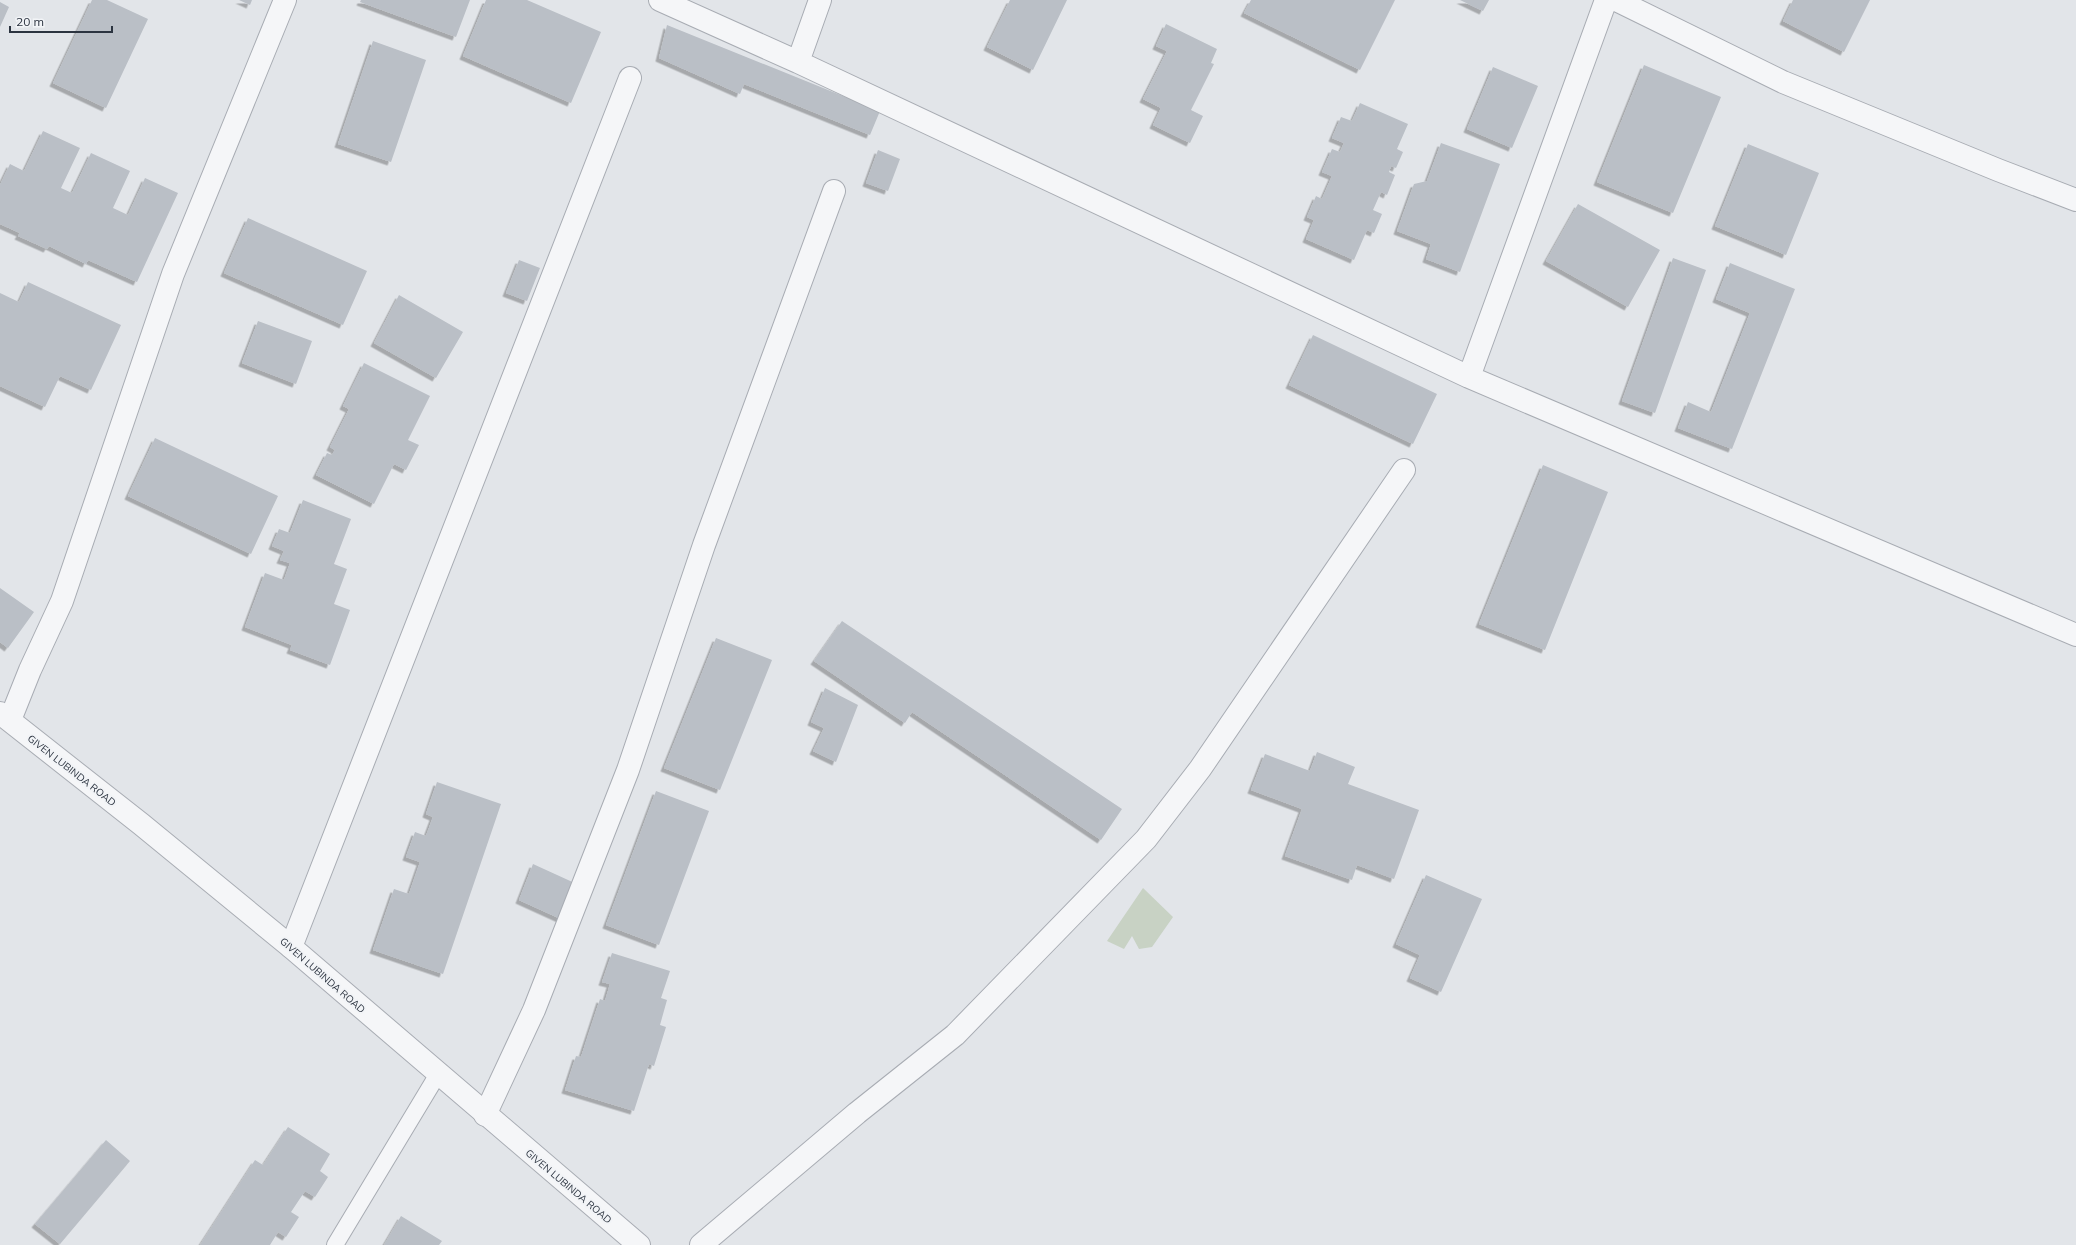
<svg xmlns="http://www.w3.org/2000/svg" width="2076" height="1245" font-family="Mulish,sans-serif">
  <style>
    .green { fill: #c8d2c4 }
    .building { fill: #babfc6; filter: url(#shadow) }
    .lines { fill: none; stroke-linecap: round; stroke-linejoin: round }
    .service-casing { stroke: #a8acb3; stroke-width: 18 }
    .minor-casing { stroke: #a8acb3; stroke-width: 24 }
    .tertiary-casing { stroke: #a8acb3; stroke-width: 24 }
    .service { stroke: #f5f6f8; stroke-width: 16 }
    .minor { stroke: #f5f6f8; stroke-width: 22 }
    .tertiary { stroke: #f5f6f8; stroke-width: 22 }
    .labels { text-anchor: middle; stroke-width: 4; stroke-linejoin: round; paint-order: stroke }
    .street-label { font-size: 10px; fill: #2c3440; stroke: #f2f4f7 }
  </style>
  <defs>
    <filter id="shadow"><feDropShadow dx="-3.5" dy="3.5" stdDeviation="0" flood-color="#0004"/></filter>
  </defs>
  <rect width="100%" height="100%" fill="#e2e5e9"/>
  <path class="green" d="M1143,888L1173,917L1152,947L1139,949L1132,936L1124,949L1107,941Z"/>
  <path class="building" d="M92,0H107L148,19L106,108L53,83Z
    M239,0H252L250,5Z
    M361,0H470L456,37L360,2Z
    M486,0H527L601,32L571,103L463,56Z
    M1010,0H1067L1033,70L987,47Z
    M1251,0H1395L1360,70L1244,13Z
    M1460,0H1489L1483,11Z
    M1793,0H1870L1844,52L1783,21Z
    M0,2L9,7L0,27Z
    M1166,24L1217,49L1211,63L1214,64L1191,110L1203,116L1190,143L1153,125L1161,108L1143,99L1167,51L1156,46Z
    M667,25L880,111L870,135L744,84L740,94L659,58Z
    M373,41L426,60L391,162L338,144Z
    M1644,65L1721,97L1673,213L1597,182Z
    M1493,67L1538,86L1512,148L1467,129Z
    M1360,103L1408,124L1397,149L1403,152L1396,168L1391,166L1389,172L1395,175L1387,195L1381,192L1373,210L1382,214L1374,233L1367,230L1354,260L1306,239L1314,220L1307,217L1316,196L1322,199L1332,176L1322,172L1332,149L1340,152L1344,143L1332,138L1341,117L1352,121Z
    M43,131L80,148L61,188L72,193L91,153L130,171L113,208L128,215L145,178L178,193L137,282L88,260L86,264L49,246L47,249L18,236L20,233L0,224V185L10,164L24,171Z
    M1441,143L1500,164L1460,272L1426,259L1431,244L1397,231L1414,184L1427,181Z
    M1748,144L1819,173L1786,255L1715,226Z
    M878,150L900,159L888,191L866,183Z
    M1578,204L1660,250L1628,307L1546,261Z
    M248,218L367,271L343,325L224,273Z
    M1673,258L1706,270L1655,413L1622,401Z
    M519,260L540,268L527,301L506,293Z
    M1730,263L1795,289L1732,449L1678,428L1688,402L1711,412L1750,313L1716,299Z
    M28,282L121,325L91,390L60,376L45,407L0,386V293L19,302Z
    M399,295L463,332L436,378L374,343Z
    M258,321L312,341L296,384L242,363Z
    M1313,335L1437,394L1413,444L1289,385Z
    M364,363L430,396L408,440L419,445L406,470L394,464L374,504L316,475L327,453L332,455L335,450L330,447L349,409L343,406Z
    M155,438L278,496L251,554L128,496Z
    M1543,465L1608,492L1545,650L1479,624Z
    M303,500L351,519L334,564L347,569L334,604L350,610L330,665L290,650L292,645L245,627L265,573L284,580L290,563L280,560L284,551L272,546L279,529L290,533Z
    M0,588L34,612L8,648L0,642Z
    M842,621L1122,809L1101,840L912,712L905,723L814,661Z
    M716,638L772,660L720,790L664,768Z
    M825,688L858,705L836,762L813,751L824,728L811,722Z
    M1317,752L1355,767L1348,784L1419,810L1394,879L1357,865L1352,880L1285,856L1302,809L1251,790L1265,754L1310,771Z
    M437,782L501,804L443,974L373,950L394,889L409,894L420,862L406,857L415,832L426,836L433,817L426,814Z
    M656,791L709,811L659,945L606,925Z
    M533,864L579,885L563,920L519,900Z
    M1426,875L1482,899L1441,992L1410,978L1420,955L1396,944Z
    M612,953L670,971L661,998L667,1000L660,1025L666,1027L654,1066L649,1064L634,1111L565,1090L576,1056L581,1057L600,999L605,1001L610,984L602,982Z
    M288,1127L330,1154L320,1171L328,1177L315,1197L305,1191L291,1212L299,1217L286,1237L278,1232L270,1245H200L255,1160L263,1165Z
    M106,1140L130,1161L60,1244L35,1224Z
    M401,1216L442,1241L439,1245H384Z"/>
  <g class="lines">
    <g class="service-casing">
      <path id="service" d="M335,1245L438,1074"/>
    </g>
    <g class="minor-casing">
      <path id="minor" d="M660,0L798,62L820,0
        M1616,0L1783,82L1998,170L2076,200
        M798,62L1469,377L2076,635
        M1469,377L1606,0
        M10,720L30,670L62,601L173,274L285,0
        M291,947L630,78
        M485,1115L534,1010L628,770L704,545L834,191
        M701,1245L857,1113L955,1035L1146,839L1200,769L1404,470"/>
    </g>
    <g class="tertiary-casing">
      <path id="tertiary" d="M0,713L141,824L291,947L639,1245"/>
    </g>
    <use href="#service" class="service"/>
    <use href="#minor" class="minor"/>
    <use href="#tertiary" class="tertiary"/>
  </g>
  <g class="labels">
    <g class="street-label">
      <text transform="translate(72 770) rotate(38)" y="4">GIVEN LUBINDA ROAD</text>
      <text transform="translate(323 975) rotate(41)" y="4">GIVEN LUBINDA ROAD</text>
      <text transform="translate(569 1186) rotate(40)" y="4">GIVEN LUBINDA ROAD</text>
    </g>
  </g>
  <path d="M10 26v6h102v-6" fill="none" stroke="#2c3440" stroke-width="2"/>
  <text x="16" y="26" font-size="12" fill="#2c3440" stroke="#f2f4f7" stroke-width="3" paint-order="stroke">20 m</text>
</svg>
